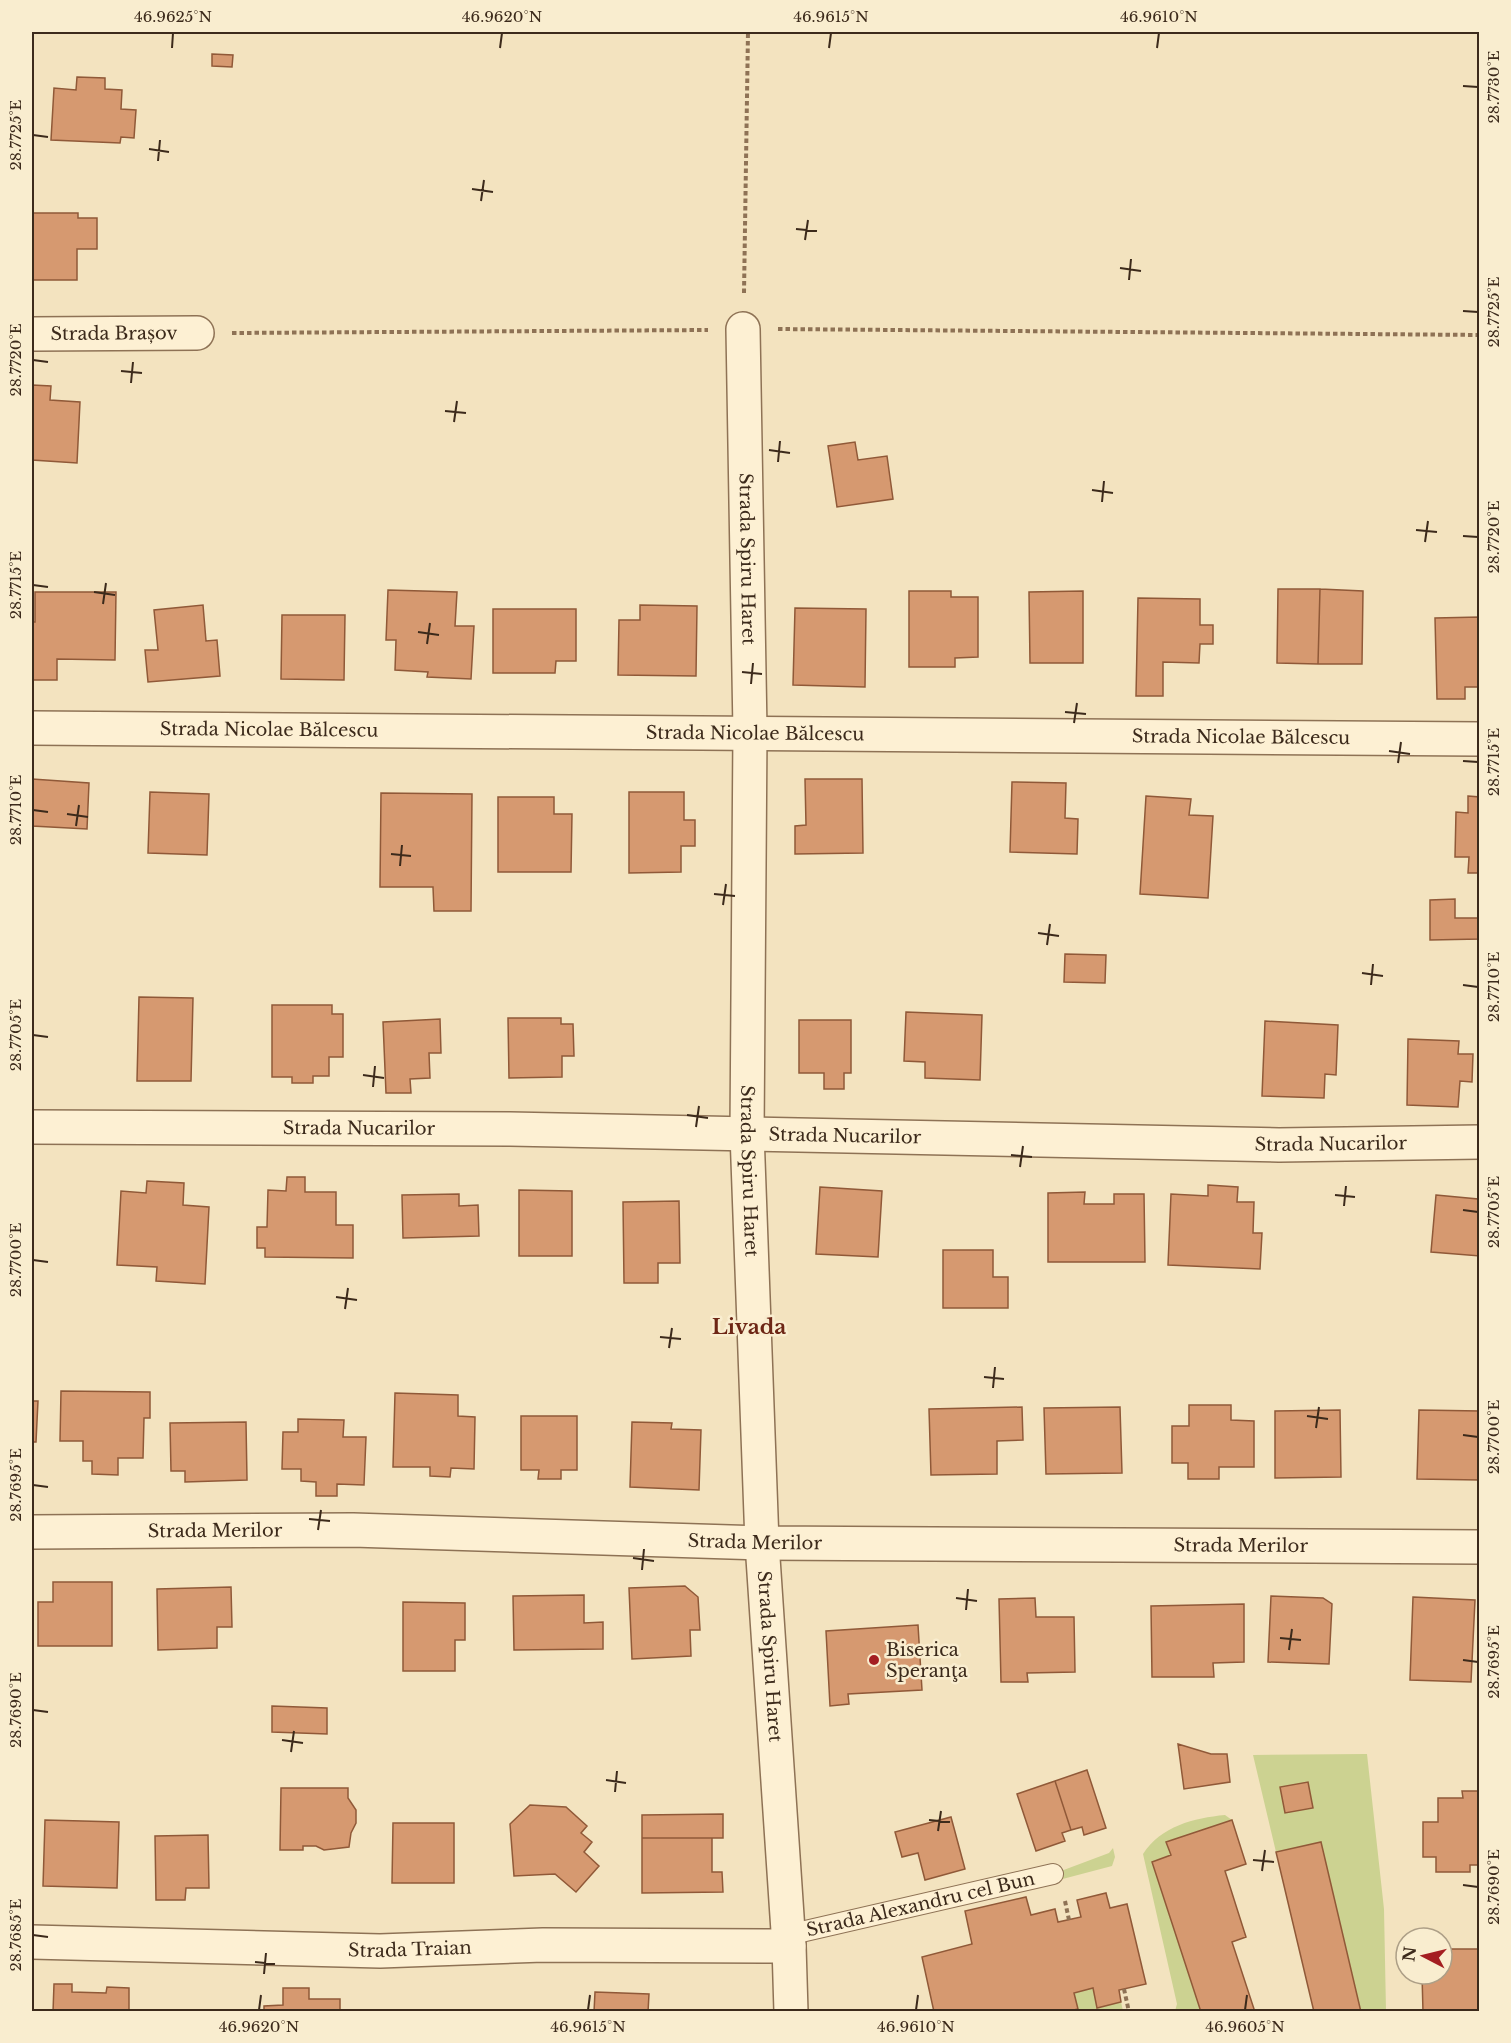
<svg xmlns="http://www.w3.org/2000/svg" width="1511" height="2043" font-family="'Libre Baskerville',serif">
  <style>
    .green { fill: #ccd291 }
    .building { fill: #d69970; stroke: #905938; stroke-width: 1.5 }
    .lines { fill: none; stroke-linecap: round; stroke-linejoin: round }
    .service-casing { stroke: #8e7255; stroke-width: 22 }
    .minor-casing { stroke: #8e7255; stroke-width: 36 }
    .path { stroke: #8e7255; stroke-width: 4; stroke-dasharray: 4.5 3; stroke-linecap: butt }
    .service { stroke: #fdf0d3; stroke-width: 20 }
    .minor { stroke: #fdf0d3; stroke-width: 33 }
    .ticks { fill: none; stroke: #3c2a1b; stroke-width: 2 }
    .poi-dot { fill: #a41e21; stroke: #f9edcf; stroke-width: 2 }
    .labels { text-anchor: middle; stroke-width: 5; stroke-linejoin: round; paint-order: stroke }
    .street-label { font-size: 18px; fill: #3c2a1b; stroke: #f9edcf }
    .poi-label { font-size: 18px; fill: #3c2a1b; stroke: #f9edcf; text-anchor: start }
    .quarter-label { font-size: 21px; font-weight: bold; fill: #6d2615; stroke: #f9edcf }
    .neatline { fill: none; stroke: #3c2a1b; stroke-width: 2 }
    .ticks-label { font-size: 15px; text-anchor: middle; fill: #3c2a1b }
  </style>
  <rect width="100%" height="100%" fill="#f3e3bf"/>
  <path class="green" d="M1367,1754L1384,1909L1386,2011H1361L1321,1842L1276,1852L1253,1755Z
    M1225,1815L1232,1820L1167,1842L1171,1855L1152,1862L1201,2011H1175L1177,2004L1143,1854C1161,1826 1194,1818 1225,1815Z
    M1113,1848L1115,1857L1112,1866L1055,1881L1053,1874L1109,1853Z
    M1093,1988L1097,2008L1121,2002L1123,2011H1078L1074,1993Z"/>
  <path class="building" d="M212,54L233,55L232,67L212,66Z
    M77,77L105,78V89L122,90L121,109L136,110L134,138L121,137L120,143L51,140L54,88L76,90Z
    M32,213H78V218H97V249H77V280H32Z
    M32,385L51,386L50,400L80,402L77,463L32,460Z
    M855,442L858,460L887,456L893,499L837,507L828,446Z
    M1278,589H1320L1318,664L1277,663Z
    M1320,589L1363,591L1362,664H1318Z
    M388,590L457,592L455,626H474L471,679L427,677L428,672L395,670L396,640H386Z
    M909,591H951V597H978V657L955,658V667H909Z
    M1083,591V663H1030L1029,592Z
    M35,592H116L115,660L57,659V680H32V622H35Z
    M1138,598L1200,599V625H1213V644H1200L1199,663L1163,662V696H1136Z
    M203,605L206,641L217,640L220,676L148,682L145,650H158L154,610Z
    M640,605L697,606L696,676L618,675L619,620H640Z
    M795,608L866,609L865,687L793,685Z
    M493,609H576V661H556L555,673H493Z
    M282,615H345L344,680L281,679Z
    M1480,617V687H1465V699H1437L1435,618Z
    M32,779L89,783L87,829L32,826Z
    M805,779H862L863,853L795,854V826L806,825Z
    M1012,782L1066,783L1065,818L1078,819L1077,854L1010,852Z
    M150,792L209,794L207,855L148,853Z
    M629,792H684V820H695V846H681V872L629,873Z
    M381,793L472,794L471,911H434L433,887H380Z
    M1146,796L1191,799L1189,815L1213,816L1208,898L1140,894Z
    M1468,796L1480,797V873H1468L1469,857H1455L1456,812L1468,813Z
    M498,797H554V814H572L571,872H498Z
    M1455,899V918H1480V939L1430,940V900Z
    M1065,954L1106,955L1105,983L1064,982Z
    M139,997L193,998L191,1081H137Z
    M272,1005H332V1014H343V1057H329V1076H313V1083H292V1077H272Z
    M906,1012L982,1015L980,1080L925,1078V1062L904,1061Z
    M508,1018H561V1024H573L574,1056H562V1077L509,1078Z
    M440,1019L441,1053H429L430,1078L410,1079L411,1093H386L383,1022Z
    M799,1020H851V1073H844V1089H824V1073H799Z
    M1265,1021L1338,1025L1336,1075L1325,1074L1324,1098L1262,1096Z
    M1408,1039L1459,1041L1458,1054H1473L1472,1082L1460,1081L1458,1107L1407,1105Z
    M287,1177H305V1192H336V1225H353V1258L265,1257V1248H257V1227H267L268,1190L286,1191Z
    M147,1181L184,1183L183,1205L209,1207L205,1284L156,1281L157,1267L117,1265L121,1191L146,1193Z
    M1208,1185L1238,1187L1237,1202H1254L1253,1233H1262L1260,1269L1168,1265L1171,1194L1208,1196Z
    M820,1187L882,1191L878,1257L816,1254Z
    M519,1190L572,1191V1256H519Z
    M1085,1192L1084,1204H1114V1194H1144L1145,1262H1048V1193Z
    M459,1194V1206L478,1205L479,1236L403,1238L402,1195Z
    M1436,1195L1478,1199L1480,1256L1431,1252Z
    M679,1201L680,1263H658V1283H624L623,1202Z
    M943,1250H993V1277H1008V1308H943Z
    M61,1391L150,1392V1418H144L143,1458H118V1475L92,1474V1461H83V1441H60Z
    M395,1393L458,1395V1416L475,1417L474,1469L451,1468L450,1477L430,1476V1467H393Z
    M32,1401H38L36,1442H32Z
    M1189,1405H1231V1420L1254,1421V1467H1219V1479H1188V1463H1172V1426H1189Z
    M1022,1407L1023,1440L997,1441V1474L931,1475L929,1409Z
    M1120,1407L1122,1473L1046,1474L1044,1408Z
    M1340,1410L1341,1477L1275,1478V1411Z
    M1419,1410L1480,1411V1480L1417,1479Z
    M521,1416H577V1470H561V1479H538L539,1470H521Z
    M298,1419L344,1420L343,1437H366L364,1485L337,1484V1496H316V1482L301,1481V1469H282L283,1432H298Z
    M246,1422L247,1480L185,1482V1471H171L170,1423Z
    M632,1422L672,1423L671,1429L701,1430L699,1490L630,1487Z
    M53,1582H112V1646H38V1602H53Z
    M685,1586L698,1597L700,1630H690L691,1656L632,1659L629,1588Z
    M231,1587L232,1627H217V1648L158,1650L157,1589Z
    M584,1595V1623L603,1622V1649L514,1650L513,1596Z
    M1271,1596L1323,1598L1332,1604L1329,1664L1268,1662Z
    M1413,1597L1475,1600L1471,1682L1410,1680Z
    M1035,1598L1036,1617H1074L1075,1672L1027,1673L1028,1682H1001L999,1599Z
    M403,1602L465,1603V1640H455V1671H403Z
    M1244,1604V1662L1213,1663L1214,1677H1152L1151,1606Z
    M918,1625L922,1690L848,1694L849,1704L830,1706L826,1631Z
    M272,1706L327,1708V1734L272,1732Z
    M1178,1744L1211,1754H1227L1230,1782L1184,1789Z
    M1087,1770L1106,1828L1084,1835L1082,1827L1071,1830L1055,1781Z
    M1055,1781L1071,1830L1062,1833L1065,1841L1036,1851L1017,1794Z
    M1308,1782L1313,1808L1285,1813L1280,1787Z
    M281,1788H348V1798L356,1810V1823L351,1833L349,1847L324,1850L316,1846H303V1850H280Z
    M1462,1791H1480V1865H1470V1872H1436V1857H1423V1822H1438V1798H1463Z
    M530,1805L566,1807L587,1826L581,1833L592,1842L584,1852L599,1866L576,1892L555,1874L514,1876L510,1824Z
    M723,1814V1838H642V1815Z
    M951,1817L965,1869L925,1880L918,1853L902,1857L895,1832Z
    M45,1820L119,1822L117,1888L43,1886Z
    M1232,1820L1246,1864L1225,1871L1246,1937L1232,1942L1255,2012H1201L1152,1862L1171,1855L1166,1842Z
    M393,1823H454V1883H392Z
    M208,1835L209,1888H186L185,1900H156L155,1836Z
    M642,1838H712V1872H722L723,1892L642,1893Z
    M1321,1842L1361,2012H1314L1276,1852Z
    M1106,1893L1110,1908L1127,1904L1146,1984L1119,1990L1121,2002L1097,2008L1093,1988L1074,1993L1078,2009L1065,2012H934L922,1957L972,1944L965,1911L1026,1897L1031,1915L1055,1909L1058,1922L1081,1917L1077,1900Z
    M1442,1949H1479L1480,2012H1423L1422,1974H1442Z
    M54,1984H72V1992L106,1993L107,1987L129,1988V2012H53Z
    M283,1988H309V1999H340V2012H264V2006L283,2005Z
    M595,1992L649,1994L648,2012H594Z"/>
  <g class="lines">
    <g class="service-casing">
      <g id="service">
        <path id="s1" d="M788,1935L1053,1874"/>
      </g>
    </g>
    <g class="minor-casing">
      <g id="minor">
        <path id="s2" d="M743,329L750,731L747,1133L762,1543L789,1946L791,2012"/>
        <path id="s3" d="M32,334L197,333"/>
        <path id="s4" d="M32,728L1480,739"/>
        <path id="s5" d="M32,1127L510,1129L1279,1145L1480,1142"/>
        <path id="s6" d="M32,1532L353,1530L762,1543L1480,1547"/>
        <path id="s7" d="M32,1942L380,1951L543,1945L789,1946"/>
      </g>
    </g>
    <path class="path" d="M744,293L748,32
      M778,329L1480,335
      M232,333L708,330
      M1065,1901L1069,1920
      M1124,1989L1129,2012"/>
    <use href="#service" class="service"/>
    <use href="#minor" class="minor"/>
  </g>
  <path class="ticks" d="M172,48L173,33M500,48L502,33M829,48L831,33M1157,48L1159,33M1463,86L1478,87M33,135L48,137M149,149L169,152M158,161L160,140M472,189L493,192M481,201L484,180M796,229L817,231M805,240L808,220M1120,268L1141,271M1129,280L1131,259M1463,311L1478,312M33,360L48,362M121,371L142,373M131,383L133,362M445,411L466,413M454,422L457,401M769,450L790,453M778,462L780,441M1092,490L1113,493M1102,502L1104,481M1416,530L1437,532M1463,536L1478,537M1425,542L1428,521M33,585L48,587M94,592L115,595M103,604L106,583M418,632L439,635M427,644L430,623M742,672L762,674M751,684L753,663M1065,712L1086,714M1074,723L1077,703M1389,751L1410,754M1463,761L1478,762M1398,763L1401,742M33,810L48,812M67,814L88,817M76,826L79,805M391,854L411,856M400,866L402,845M714,894L735,896M723,905L726,884M1038,933L1059,936M1047,945L1050,924M1362,973L1383,976M1371,985L1373,964M1463,985L1478,987M33,1035L48,1037M363,1075L384,1078M373,1087L375,1066M687,1115L708,1118M696,1127L699,1106M1011,1155L1032,1157M1020,1167L1023,1146M1335,1195L1355,1197M1344,1206L1346,1186M1463,1210L1478,1212M33,1260L48,1262M336,1297L357,1300M345,1309L348,1288M660,1337L681,1339M669,1348L672,1328M984,1377L1004,1379M993,1388L995,1367M1307,1416L1328,1419M1316,1428L1319,1407M1463,1435L1478,1437M33,1485L48,1487M309,1519L330,1521M318,1530L321,1510M633,1558L654,1561M642,1570L644,1549M956,1598L977,1601M966,1610L968,1589M1280,1638L1301,1640M1289,1650L1292,1629M1463,1660L1478,1662M33,1710L48,1712M282,1740L303,1743M291,1752L294,1731M606,1780L626,1783M615,1792L617,1771M929,1820L950,1822M938,1831L941,1811M1253,1860L1274,1862M1262,1871L1265,1850M1463,1885L1478,1887M33,1935L48,1937M255,1962L275,1964M264,1974L266,1953M259,2010L261,1995M588,2010L590,1995M916,2010L918,1995M1245,2010L1247,1995"/>
  <circle class="poi-dot" cx="874" cy="1660" r="6"/>
  <g class="labels">
    <g class="street-label">
      <text dy="6" stroke="none"><textPath href="#s3" startOffset="82">Strada Brașov</textPath></text>
      <text dy="6" stroke="none"><textPath href="#s2" startOffset="230">Strada Spiru Haret</textPath></text>
      <text dy="6" stroke="none"><textPath href="#s4" startOffset="237">Strada Nicolae Bălcescu</textPath></text>
      <text dy="6" stroke="none"><textPath href="#s4" startOffset="723">Strada Nicolae Bălcescu</textPath></text>
      <text dy="6" stroke="none"><textPath href="#s4" startOffset="1209">Strada Nicolae Bălcescu</textPath></text>
      <text dy="6" stroke="none"><textPath href="#s5" startOffset="327">Strada Nucarilor</textPath></text>
      <text dy="6" stroke="none"><textPath href="#s5" startOffset="813">Strada Nucarilor</textPath></text>
      <text dy="6" stroke="none"><textPath href="#s5" startOffset="1299">Strada Nucarilor</textPath></text>
      <text dy="6" stroke="none"><textPath href="#s2" startOffset="842">Strada Spiru Haret</textPath></text>
      <text dy="6" stroke="none"><textPath href="#s6" startOffset="183">Strada Merilor</textPath></text>
      <text dy="6" stroke="none"><textPath href="#s6" startOffset="723">Strada Merilor</textPath></text>
      <text dy="6" stroke="none"><textPath href="#s6" startOffset="1209">Strada Merilor</textPath></text>
      <text dy="6" stroke="none"><textPath href="#s2" startOffset="1328">Strada Spiru Haret</textPath></text>
      <text dy="6" stroke="none"><textPath href="#s1" startOffset="136">Strada Alexandru cel Bun</textPath></text>
      <text dy="6" stroke="none"><textPath href="#s7" startOffset="378">Strada Traian</textPath></text>
    </g>
    <g class="poi-label">
      <text x="886" y="1656">Biserica<tspan x="886" dy="21">Speranţa</tspan></text>
    </g>
    <g class="quarter-label">
      <text x="749" y="1334">Livada</text>
    </g>
  </g>
  <rect width="1511" height="2043" fill="none" stroke="#f9edcf" stroke-width="66"/>
  <g transform="translate(1424 1956) rotate(277)"><circle r="28" fill="#f9edcf" stroke="#ad9f87" stroke-width="1.5"/>
  <path d="M0-4.5L10 22L0 15L-10 22Z" fill="#a41e21"/>
  <text y="-9" font-size="16" font-weight="bold" text-anchor="middle" fill="#3c2a1b">N</text>
  </g>
  <rect x="33" y="33" width="1445" height="1977" class="neatline"/>
  <g class="ticks-label">
    <text x="173" y="22">46.9625°N</text>
    <text x="502" y="22">46.9620°N</text>
    <text x="831" y="22">46.9615°N</text>
    <text x="1159" y="22">46.9610°N</text>
    <text transform="translate(1494 87) rotate(-90)" y="5">28.7730°E</text>
    <text transform="translate(16 135) rotate(-90)" y="5">28.7725°E</text>
    <text transform="translate(1494 312) rotate(-90)" y="5">28.7725°E</text>
    <text transform="translate(16 360) rotate(-90)" y="5">28.7720°E</text>
    <text transform="translate(1494 537) rotate(-90)" y="5">28.7720°E</text>
    <text transform="translate(16 585) rotate(-90)" y="5">28.7715°E</text>
    <text transform="translate(1494 762) rotate(-90)" y="5">28.7715°E</text>
    <text transform="translate(16 810) rotate(-90)" y="5">28.7710°E</text>
    <text transform="translate(1494 987) rotate(-90)" y="5">28.7710°E</text>
    <text transform="translate(16 1035) rotate(-90)" y="5">28.7705°E</text>
    <text transform="translate(1494 1212) rotate(-90)" y="5">28.7705°E</text>
    <text transform="translate(16 1260) rotate(-90)" y="5">28.7700°E</text>
    <text transform="translate(1494 1437) rotate(-90)" y="5">28.7700°E</text>
    <text transform="translate(16 1485) rotate(-90)" y="5">28.7695°E</text>
    <text transform="translate(1494 1662) rotate(-90)" y="5">28.7695°E</text>
    <text transform="translate(16 1710) rotate(-90)" y="5">28.7690°E</text>
    <text transform="translate(1494 1887) rotate(-90)" y="5">28.7690°E</text>
    <text transform="translate(16 1935) rotate(-90)" y="5">28.7685°E</text>
    <text x="259" y="2032">46.9620°N</text>
    <text x="588" y="2032">46.9615°N</text>
    <text x="916" y="2032">46.9610°N</text>
    <text x="1245" y="2032">46.9605°N</text>
  </g>
</svg>
